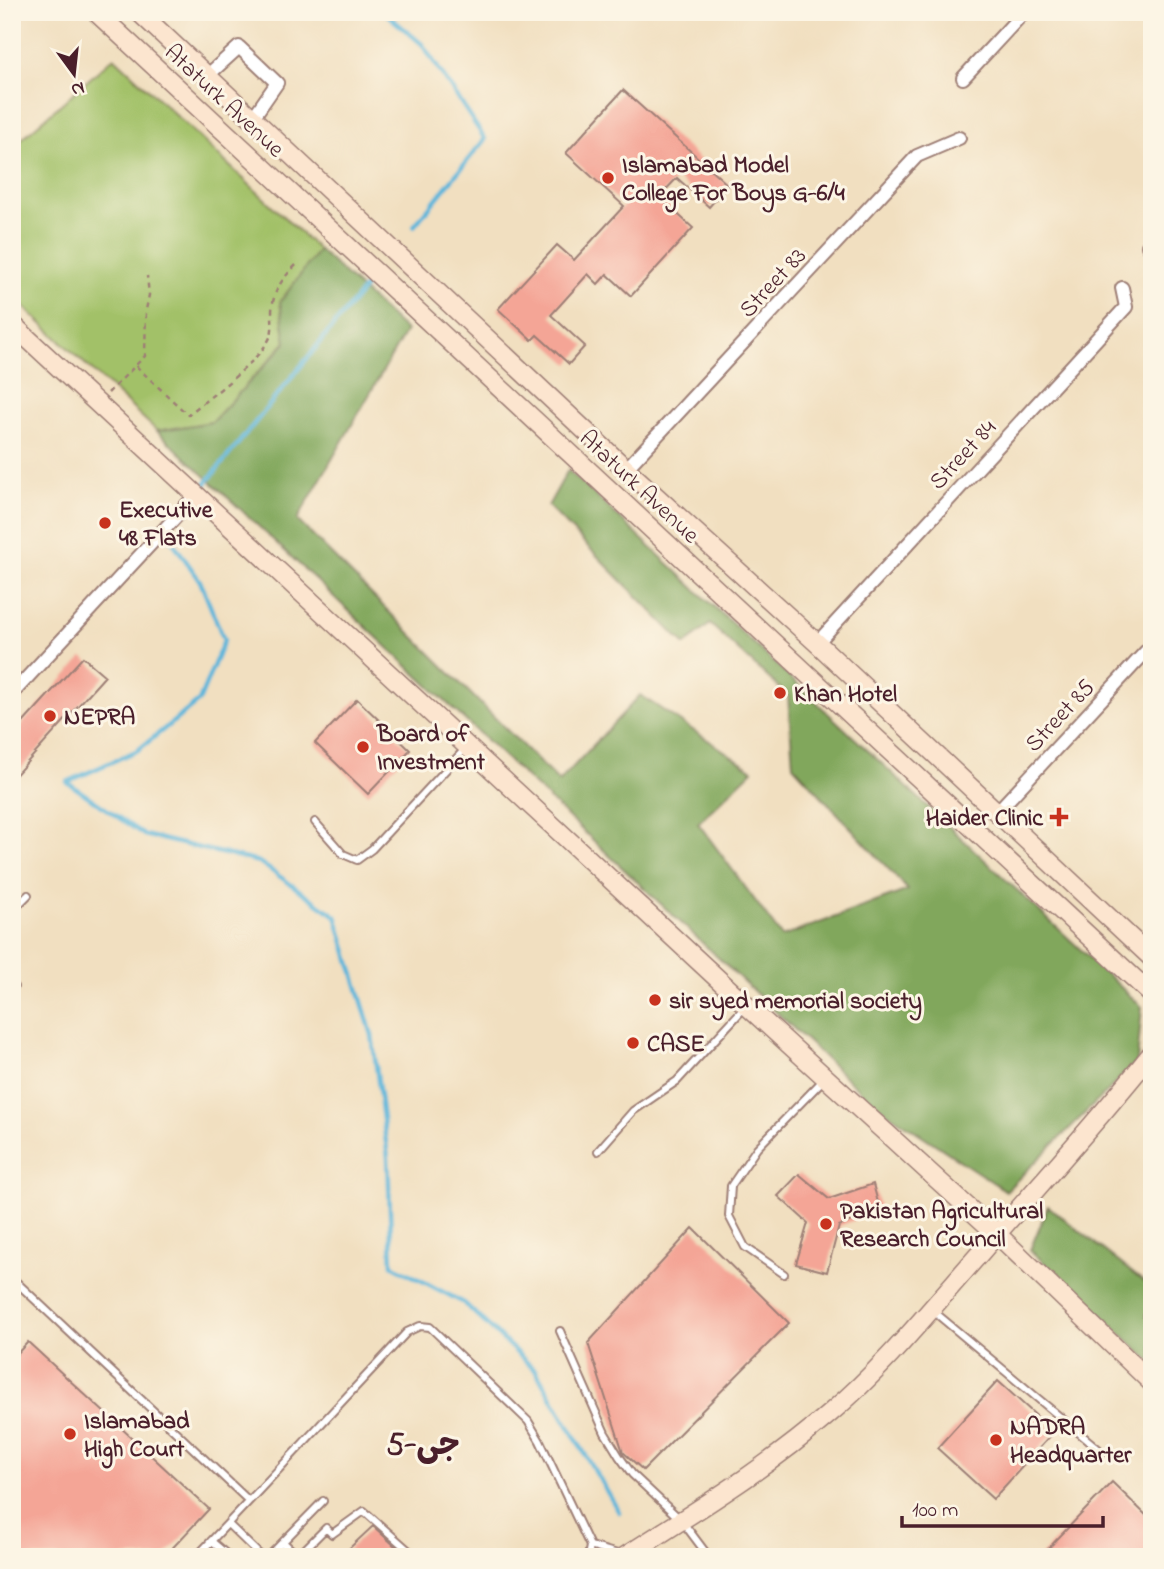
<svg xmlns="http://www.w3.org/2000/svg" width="1164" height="1569" font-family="'Indie Flower','Playpen Sans Arabic',sans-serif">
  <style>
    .green { fill: #a2c168; stroke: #76704a; stroke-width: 2 }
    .forest { fill: #81a75c; stroke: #666344; stroke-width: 2 }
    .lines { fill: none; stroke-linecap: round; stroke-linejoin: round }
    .stream { stroke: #5cb5da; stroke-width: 4.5 }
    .building { fill: #f4a596 }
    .lane-casing { stroke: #9e7f76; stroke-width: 10 }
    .street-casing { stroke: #9e7f76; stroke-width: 16 }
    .secondary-casing { stroke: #9e7f76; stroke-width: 21 }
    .path { stroke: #9e7f76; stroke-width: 2.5; stroke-dasharray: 5 5; stroke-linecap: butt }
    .lane { stroke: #fff; stroke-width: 6 }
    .street { stroke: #fff; stroke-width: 12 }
    .secondary { stroke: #fce5cf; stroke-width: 18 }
    .poi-dot { fill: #c8321e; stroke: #fcf5e5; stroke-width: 2.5 }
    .labels { text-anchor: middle; stroke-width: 6; stroke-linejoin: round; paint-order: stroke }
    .street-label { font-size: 24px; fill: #4a1f2b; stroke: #fcf5e5 }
    .poi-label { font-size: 24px; font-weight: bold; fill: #4a1f2b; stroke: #fcf5e5; text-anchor: start }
    .district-label { font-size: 32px; font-weight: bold; fill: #4a1f2b; stroke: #fcf5e5 }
  </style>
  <rect width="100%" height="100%" fill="#fcf5e5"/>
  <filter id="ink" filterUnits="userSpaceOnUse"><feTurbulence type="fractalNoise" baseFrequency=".0143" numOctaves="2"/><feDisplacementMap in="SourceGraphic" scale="14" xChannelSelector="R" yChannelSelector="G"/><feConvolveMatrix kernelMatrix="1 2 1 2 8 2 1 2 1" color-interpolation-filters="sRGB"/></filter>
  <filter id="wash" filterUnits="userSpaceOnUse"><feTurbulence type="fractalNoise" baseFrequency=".00686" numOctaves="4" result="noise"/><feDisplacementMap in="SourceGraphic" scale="28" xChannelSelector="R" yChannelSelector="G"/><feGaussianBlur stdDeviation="1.57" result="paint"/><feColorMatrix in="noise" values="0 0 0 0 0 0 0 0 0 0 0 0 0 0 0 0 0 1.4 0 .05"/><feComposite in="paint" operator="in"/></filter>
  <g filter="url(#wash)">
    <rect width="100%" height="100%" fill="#f1dfc0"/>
    <path class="green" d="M114,57L319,250L280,302L286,342L212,422L157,431L12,296V140L17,143Z"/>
    <path class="forest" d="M319,250L406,331L297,520L559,782L640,695L753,770L698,823L782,937L908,890L793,765L788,696L710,624L685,645L548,506L568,470L1142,1007L1137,1062L1006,1191L873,1103L157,431L212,422L286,343L280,302Z
      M1048,1206L1144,1282L1152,1269V1362L1030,1250Z"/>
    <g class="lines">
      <path class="stream" d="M384,12L422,44L485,139L414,226
        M198,493L373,277
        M168,529L166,532L200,581L224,640L199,701L138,750L67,782L144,835L259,862L336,916L372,1035L388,1158L392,1265L464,1303L536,1371L619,1512"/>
    </g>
    <g id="blocks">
      <path class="building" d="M623,90L728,185L709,207L677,178L659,197L693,228L631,296L607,274L598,284L588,274L551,315L585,346L569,364L537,335L532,340L498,309L557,245L574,260L624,206L566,153Z
        M83,657L105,676L12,779V735Z
        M357,699L410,750L368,794L315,743Z
        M799,1174L829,1199L873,1184L880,1210L839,1226L827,1272L796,1264L808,1223L778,1196Z
        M693,1228L789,1323L643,1470L623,1452L588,1343Z
        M28,1342L209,1509L164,1557H12V1359Z
        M998,1381L1054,1432L993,1499L937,1448Z
        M1112,1482L1152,1521V1557H1040Z
        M373,1526L407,1557H340Z"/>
    </g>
  </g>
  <g filter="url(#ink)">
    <use href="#blocks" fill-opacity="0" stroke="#9e7f76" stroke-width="2"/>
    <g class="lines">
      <g class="lane-casing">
        <path id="lane" d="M315,822L343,854L357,860L372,849L467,747
          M12,911L28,895
          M12,985L14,987
          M598,1151L633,1111L677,1081L745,1007
          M784,1274L745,1247L729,1216L731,1186L757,1148L825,1078
          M12,1278L249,1501L196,1557
          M932,1310L1102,1452
          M1146,1315L1152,1321
          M560,1331L605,1433L619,1456L632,1474L682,1521L709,1557
          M249,1501L407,1332L420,1326L430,1327L528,1421L540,1441L590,1546L588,1557
          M228,1524L262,1557
          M211,1541L230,1557
          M283,1542L298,1556L326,1528L332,1534L364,1511L416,1557
          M590,1546L621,1555
          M268,1557L323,1501"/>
      </g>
      <g class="street-casing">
        <path id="street" d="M207,76L239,47L277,83L252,119
          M963,78L1024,12
          M1148,246L1152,242
          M626,469L917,156L959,138
          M817,643L1126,307L1122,288
          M12,694L196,495
          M997,812L1152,645"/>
      </g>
      <g class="secondary-casing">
        <path id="secondary" d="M96,12L1152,995
          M139,12L626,469L817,643L1152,958
          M12,324L746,1005L997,1234L1152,1383
          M624,1557C694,1512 766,1469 829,1414C886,1366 933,1306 982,1251C1039,1185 1098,1121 1152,1053"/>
      </g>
      <path class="path" d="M136,366L188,415C209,397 262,360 271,335C273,328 272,320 272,313C272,292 282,279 296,265
        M108,393L145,356L146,310L149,295L147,276"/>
      <use href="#lane" class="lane"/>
      <use href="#street" class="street"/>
      <use href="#secondary" class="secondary"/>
    </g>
  </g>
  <g class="poi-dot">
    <circle cx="608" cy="178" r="7"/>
    <circle cx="105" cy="523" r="7"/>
    <circle cx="780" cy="693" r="7"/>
    <circle cx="50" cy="716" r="7"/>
    <circle cx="363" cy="747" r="7"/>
    <path d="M1055.5 806.5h7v7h7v7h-7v7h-7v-7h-7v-7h7z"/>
    <circle cx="655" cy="1000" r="7"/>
    <circle cx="633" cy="1043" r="7"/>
    <circle cx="826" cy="1224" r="7"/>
    <circle cx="70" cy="1434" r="7"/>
    <circle cx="996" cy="1440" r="7"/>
  </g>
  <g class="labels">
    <g class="street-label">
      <text transform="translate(225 100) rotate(43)" y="8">Ataturk Avenue</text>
      <text transform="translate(772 282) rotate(-47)" y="8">Street 83</text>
      <text transform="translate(962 454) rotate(-47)" y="8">Street 84</text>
      <text transform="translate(640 486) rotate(43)" y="8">Ataturk Avenue</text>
      <text transform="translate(1059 715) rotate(-47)" y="8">Street 85</text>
    </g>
    <g class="poi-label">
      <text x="622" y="172">Islamabad Model<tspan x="622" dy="28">College For Boys G-6/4</tspan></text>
      <text x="119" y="517">Executive<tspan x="119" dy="28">48 Flats</tspan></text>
      <text x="794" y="701">Khan Hotel</text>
      <text x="64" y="724">NEPRA</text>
      <text x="377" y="741">Board of<tspan x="377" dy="28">Investment</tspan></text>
      <text x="1043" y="825" text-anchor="end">Haider Clinic</text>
      <text x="669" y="1008">sir syed memorial society</text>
      <text x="647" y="1051">CASE</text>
      <text x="840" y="1218">Pakistan Agricultural<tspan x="840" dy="28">Research Council</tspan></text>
      <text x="84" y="1428">Islamabad<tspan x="84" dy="28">High Court</tspan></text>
      <text x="1010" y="1434">NADRA<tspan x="1010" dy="28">Headquarter</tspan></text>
    </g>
    <g class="district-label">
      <text x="423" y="1454">جی-5</text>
    </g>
  </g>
  <rect width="1164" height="1569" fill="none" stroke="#fcf5e5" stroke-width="42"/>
  <g transform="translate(74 74) rotate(165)" stroke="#fcf5e5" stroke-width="5" paint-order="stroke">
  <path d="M0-5L12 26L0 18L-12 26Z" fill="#4a1f2b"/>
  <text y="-10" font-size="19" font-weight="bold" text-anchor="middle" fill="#4a1f2b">N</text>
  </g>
  <path d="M902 1516v10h201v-10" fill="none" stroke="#4a1f2b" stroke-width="3.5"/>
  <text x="912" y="1516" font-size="21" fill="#4a1f2b" stroke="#fcf5e5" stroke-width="5" paint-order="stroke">100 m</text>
</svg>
